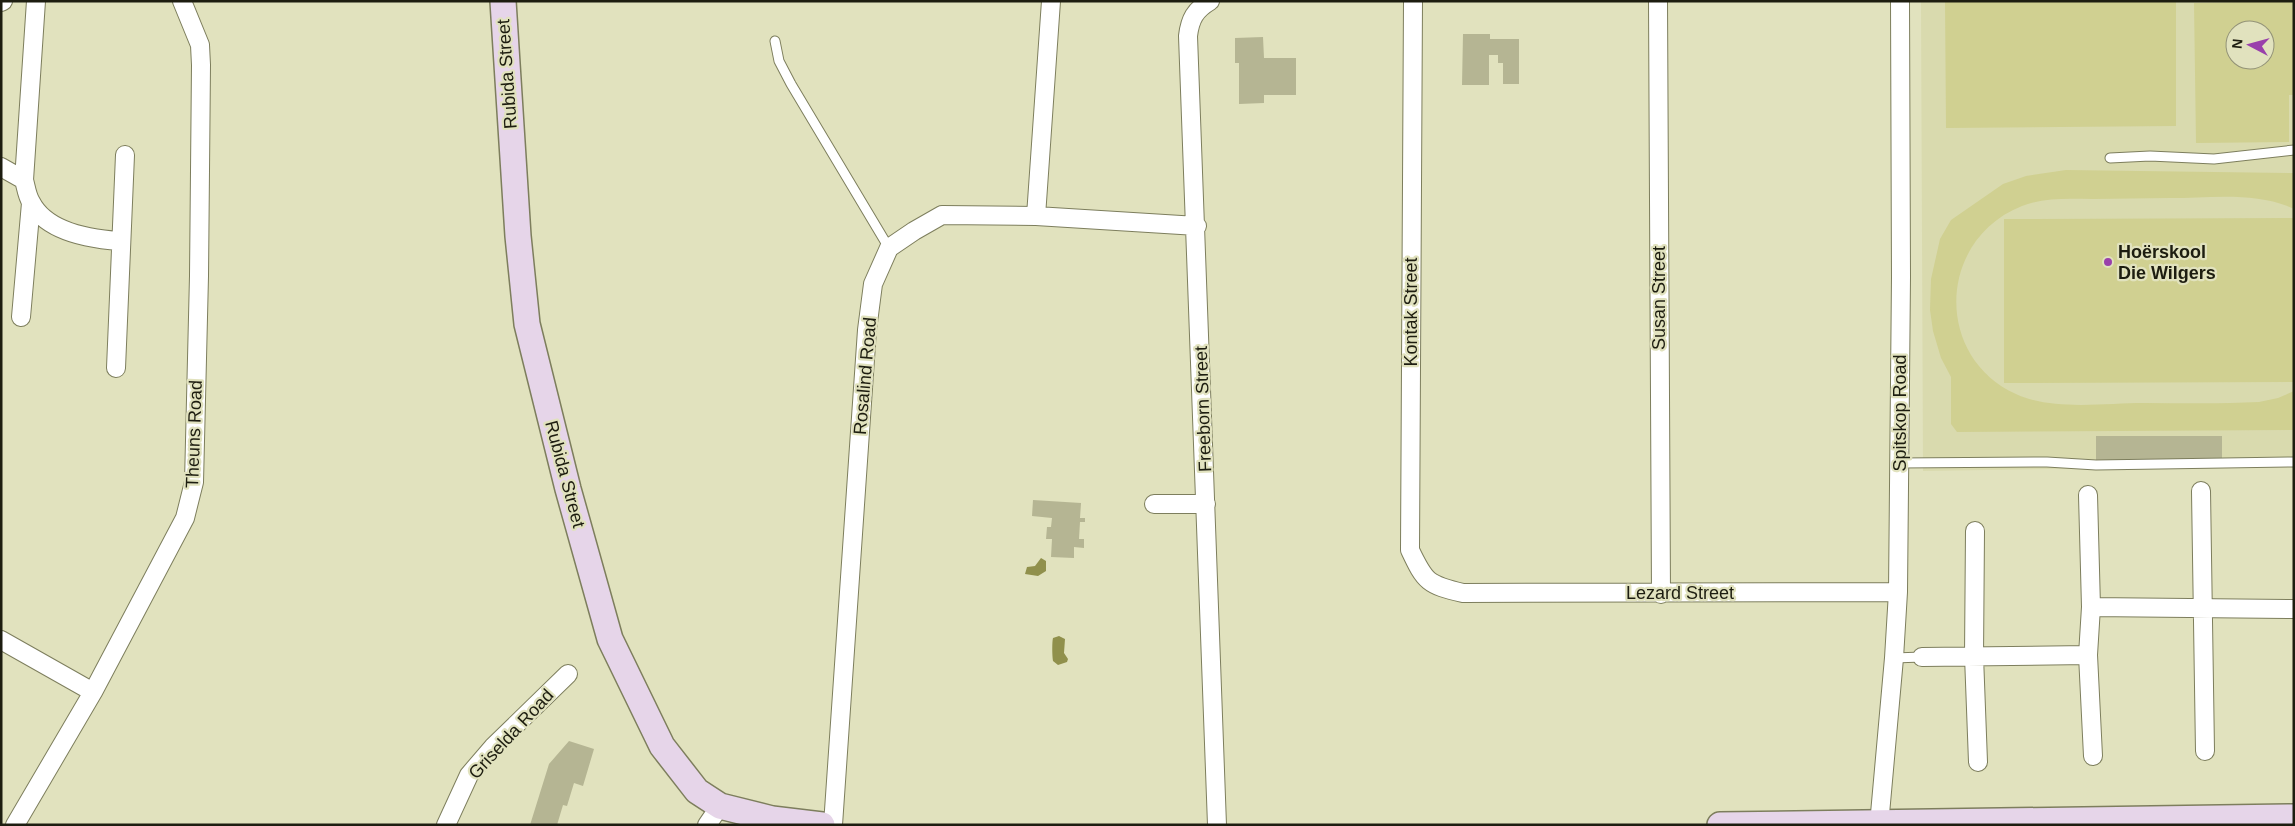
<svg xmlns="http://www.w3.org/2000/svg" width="2295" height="826" font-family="Arial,sans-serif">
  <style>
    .built { fill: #d9daae; fill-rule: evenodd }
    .green { fill: #d0d091; fill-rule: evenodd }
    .water { fill: #90904c }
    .building { fill: #b5b593 }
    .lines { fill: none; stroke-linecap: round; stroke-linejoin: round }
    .lane-casing { stroke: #7d7e5d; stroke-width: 11 }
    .street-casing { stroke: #7d7e5d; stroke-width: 20 }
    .secondary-casing { stroke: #7d7e5d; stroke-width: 28 }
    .lane { stroke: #fff; stroke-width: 9 }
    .street { stroke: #fff; stroke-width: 18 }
    .secondary { stroke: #e6d5e9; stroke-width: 25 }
    .poi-dot { fill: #9940ab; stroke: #e1e2be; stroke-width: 2 }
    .labels { text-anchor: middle; stroke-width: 4.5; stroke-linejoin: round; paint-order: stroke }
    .street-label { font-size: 18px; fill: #1d1d10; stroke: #e1e2be }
    .poi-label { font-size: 18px; font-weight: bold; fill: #1d1d10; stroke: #e1e2be; text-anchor: start }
  </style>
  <rect width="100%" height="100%" fill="#e1e2be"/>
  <path class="built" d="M1921,1H2294V465L1923,471ZM2235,30H2265V60H2235Z"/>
  <path class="green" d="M1945,1H2176V126L1946,128Z
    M2294,1V95H2289V142L2196,143L2194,3ZM2235,30H2265V60H2235Z
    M2066,170L2294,173V209C2257,191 2210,198 2170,198C2144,198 2119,199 2093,199C2069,199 2045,197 2022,206C1938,239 1933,356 2016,394C2051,411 2105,403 2144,403C2182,403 2221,404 2259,402L2278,398L2294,391V430L1957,432L1951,424V377L1941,358L1933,331L1930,310L1931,279L1940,239L1951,220L2003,184L2026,176Z
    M2294,218V382L2004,383V219Z"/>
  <path class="water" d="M1041,558L1046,561V571L1038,576L1025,574L1027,567L1035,566Z
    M1059,636L1065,639L1064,653L1068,659L1067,662L1058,665L1053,661C1052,656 1052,641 1053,638Z"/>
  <path class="building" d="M1463,34H1490V39H1519V84H1503V63H1498V55H1489V85H1462Z
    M1263,37L1264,58H1296V95H1264V103L1239,104V63H1235V38Z
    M2096,436H2222V460H2096Z
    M1033,500L1081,503L1080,518H1085V522H1080L1079,539H1084V548L1074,547V558L1051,557L1052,539H1046L1047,527H1051L1052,518L1032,516Z
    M569,741L594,749L583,786L574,783L567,806L563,805L557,825H530L549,764Z"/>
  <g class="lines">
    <g class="lane-casing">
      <path id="lane" d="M775,41L779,61L791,84L889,248
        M2110,158L2150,156L2214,159L2294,150
        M1899,463L2047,462L2096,465L2294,462
        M1894,658L1922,657"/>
    </g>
    <g class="street-casing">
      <path id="street" d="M1210,1C1195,10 1190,19 1188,36L1217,825
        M1413,1L1410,550C1425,582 1428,585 1463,593L1898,592
        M1658,1L1661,594
        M1,2L3,1
        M1,167L24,180C26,187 27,196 31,202C46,232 90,239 120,241
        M24,180L36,1
        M1036,216L1051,1
        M21,317L31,203
        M116,368L125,155
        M2201,491L2205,751
        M2088,495L2091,607
        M1154,504H1206
        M1975,531L1974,656L1978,762
        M1,640L93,692
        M2088,655L2093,756
        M1922,657L2088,655L2091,607L2294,609
        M15,825L93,692L185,518L194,482L199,276L201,65L200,45L182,1
        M446,825L469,775L493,747L568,674
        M707,825L720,806
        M833,825L867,330L873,284L889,248L914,231L942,215L1036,216L1197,226
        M1879,825L1894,658L1898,592L1901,277L1900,1"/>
    </g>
    <g class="secondary-casing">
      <path id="secondary" d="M503,1L518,236L527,324L568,489L610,639L662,746L697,791L720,806L772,819L822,825
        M1720,825L2294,817"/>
    </g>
    <use href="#lane" class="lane"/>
    <use href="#street" class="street"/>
    <use href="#secondary" class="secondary"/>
  </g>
  <circle class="poi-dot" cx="2108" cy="262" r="5"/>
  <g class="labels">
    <g class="street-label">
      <text transform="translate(507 74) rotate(-94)" y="6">Rubida Street</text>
      <text transform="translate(1659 298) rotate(-90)" y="6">Susan Street</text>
      <text transform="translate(1411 312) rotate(-90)" y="6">Kontak Street</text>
      <text transform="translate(865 376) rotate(-85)" y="6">Rosalind Road</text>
      <text transform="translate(1203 409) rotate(-92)" y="6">Freeborn Street</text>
      <text transform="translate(1900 413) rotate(-90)" y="6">Spitskop Road</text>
      <text transform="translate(194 434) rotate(-88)" y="6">Theuns Road</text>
      <text transform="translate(565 474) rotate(75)" y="6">Rubida Street</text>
      <text x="1680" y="599">Lezard Street</text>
      <text transform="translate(511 734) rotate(-47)" y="6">Griselda Road</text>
    </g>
    <g class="poi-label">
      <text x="2118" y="258">Hoërskool<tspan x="2118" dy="21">Die Wilgers</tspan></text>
    </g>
  </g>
  <rect width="2295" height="826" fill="none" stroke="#1d1d10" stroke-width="5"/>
  <g transform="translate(2250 45) rotate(276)"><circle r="24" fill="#e1e2be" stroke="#939378"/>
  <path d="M0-4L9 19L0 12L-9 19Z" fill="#9940ab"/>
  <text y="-8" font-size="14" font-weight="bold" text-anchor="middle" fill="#1d1d10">N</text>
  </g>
</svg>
